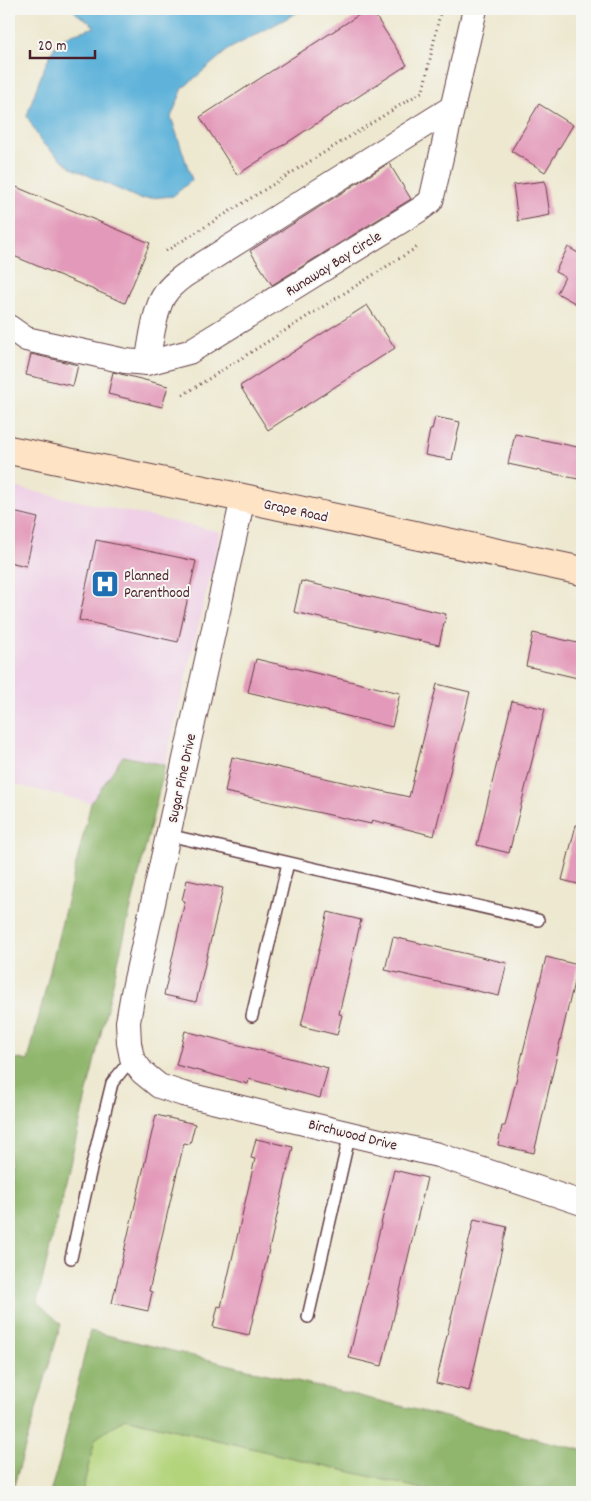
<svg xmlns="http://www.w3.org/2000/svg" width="591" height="1501" font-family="Dekko,sans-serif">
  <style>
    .built { fill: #efd0e6 }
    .green { fill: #b4d47c; stroke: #7f7a54 }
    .forest { fill: #8fb66c; stroke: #6c6a4c }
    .water { fill: #5eb3da; stroke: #546982 }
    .building { fill: #e399b9 }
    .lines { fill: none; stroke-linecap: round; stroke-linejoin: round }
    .service-casing { stroke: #623d44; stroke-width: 14 }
    .minor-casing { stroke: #623d44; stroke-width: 26 }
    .secondary-casing { stroke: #623d44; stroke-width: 30 }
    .path { stroke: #623d44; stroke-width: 3; stroke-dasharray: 1 4; stroke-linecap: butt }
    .service { stroke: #fff; stroke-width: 11 }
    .minor { stroke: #fff; stroke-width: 24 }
    .secondary { stroke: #fee4c5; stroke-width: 28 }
    .labels { text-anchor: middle; stroke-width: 4; stroke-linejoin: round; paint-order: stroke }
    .street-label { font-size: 15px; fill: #4a1f2b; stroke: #f6f6f2 }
    .poi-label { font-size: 15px; fill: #4a1f2b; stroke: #f6f6f2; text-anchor: start }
  </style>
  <rect width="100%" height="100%" fill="#f6f6f2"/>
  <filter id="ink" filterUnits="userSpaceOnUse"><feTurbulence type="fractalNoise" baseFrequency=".02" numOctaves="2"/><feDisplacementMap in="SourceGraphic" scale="10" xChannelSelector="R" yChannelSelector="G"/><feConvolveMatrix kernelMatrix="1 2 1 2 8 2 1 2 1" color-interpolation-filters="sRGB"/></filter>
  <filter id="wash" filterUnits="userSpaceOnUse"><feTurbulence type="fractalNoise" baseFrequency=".0096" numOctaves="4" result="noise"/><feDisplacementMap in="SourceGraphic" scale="20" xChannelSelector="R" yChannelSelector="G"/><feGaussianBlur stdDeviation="1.12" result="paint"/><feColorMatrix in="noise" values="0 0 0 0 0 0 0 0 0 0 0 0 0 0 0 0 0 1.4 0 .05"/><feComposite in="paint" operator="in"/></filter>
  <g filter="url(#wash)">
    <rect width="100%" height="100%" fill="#ede8cf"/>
    <path class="built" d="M9,486L221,532L165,765L123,756L91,803L9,783Z"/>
    <path class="green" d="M125,1418L435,1492H82L95,1439Z"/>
    <path class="forest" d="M123,756L165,765L37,1302L61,1324L12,1492H9V1057L28,1061L91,803Z
      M90,1331L582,1450V1492H435L125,1418L95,1439L82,1492H50L60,1460Z"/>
    <path class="water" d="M72,9H304L229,49L183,88L171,117L192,180L173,196L140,199L72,168L41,142L27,116C32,100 48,52 59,42C68,33 84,31 95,27C88,20 79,17 72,9Z"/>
    <g id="blocks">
      <path class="building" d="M368,9H371L407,65L237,175L200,117Z
        M539,104L573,125L545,172L511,151Z
        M389,163L411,199L272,285L250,251Z
        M545,181L550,215L518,221L513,185Z
        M9,184L150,243L125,303L9,254Z
        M582,244V307L557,293L565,277L555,272L568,247L578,253Z
        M367,305L395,348L268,430L240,386Z
        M31,354L78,365L73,386L26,375Z
        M113,372L168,386L162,407L108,394Z
        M435,417L460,422L452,460L425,455L430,430H432Z
        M515,434L582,448V458L578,479L508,464Z
        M9,511L38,518L26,566L9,562Z
        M96,540L196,561L178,642L79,620Z
        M301,581L446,614L439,645L294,612Z
        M533,633L582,644V679L526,666Z
        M256,659L400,693L392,727L248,692Z
        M437,684L470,692L434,836L372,820L371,824L225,792L232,757L409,797Z
        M512,701L545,709L509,853L477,845Z
        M576,825L582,826V885L562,880Z
        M187,880L223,888L196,1002L164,995L185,901L182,900Z
        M328,912L361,920L339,1014L342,1015L337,1035L301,1026Z
        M393,937L507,963L499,996L385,970Z
        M546,957L578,965L534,1153L498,1145L502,1126H505Z
        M185,1031L328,1068L320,1098L249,1079L248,1084L176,1065Z
        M156,1115L195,1124L190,1144L184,1143L149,1291L152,1292L148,1311L112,1303Z
        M256,1139L293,1147L249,1335L213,1327L218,1306L221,1307L255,1159L251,1158Z
        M394,1170L427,1178L382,1366L349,1358Z
        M474,1219L507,1227L469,1391L436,1383Z"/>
    </g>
  </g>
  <g filter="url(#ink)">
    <use href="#blocks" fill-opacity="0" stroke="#623d44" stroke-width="1"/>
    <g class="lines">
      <g class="service-casing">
        <path id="service" d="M168,835L538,920
          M252,1016L288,863
          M71,1258L89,1177L112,1083L132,1058
          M308,1317L350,1133"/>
      </g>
      <g class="minor-casing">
        <path id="minor" d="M9,327L26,339L125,361L147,363L189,352L419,210L431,201L475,9
          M147,363C151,344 154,309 165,294C170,286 177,281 185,275L453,107
          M243,498L133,993L128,1022L129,1043L132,1058L142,1072L159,1086L183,1094L438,1155L582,1203"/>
      </g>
      <g class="secondary-casing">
        <path id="secondary" d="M9,450L243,498L582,571"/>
      </g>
      <path class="path" d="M166,251L423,91L441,9
        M183,395L419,246"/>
      <use href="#service" class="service"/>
      <use href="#minor" class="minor"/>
      <use href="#secondary" class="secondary"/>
    </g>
  </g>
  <defs>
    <g id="hospital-square" transform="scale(1.4375)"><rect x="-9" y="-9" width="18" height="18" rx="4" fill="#1f6fb2" stroke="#f6f6f2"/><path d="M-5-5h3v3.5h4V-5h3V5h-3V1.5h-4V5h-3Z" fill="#fff"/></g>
  </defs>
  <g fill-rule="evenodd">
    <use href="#hospital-square" x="105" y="584"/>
  </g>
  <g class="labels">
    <g class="street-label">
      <text transform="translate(333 263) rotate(-32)" y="5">Runaway Bay Circle</text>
      <text transform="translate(296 510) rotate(12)" y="5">Grape Road</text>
      <text transform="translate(181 778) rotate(-78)" y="5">Sugar Pine Drive</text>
      <text transform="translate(353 1134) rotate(14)" y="5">Birchwood Drive</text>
    </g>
    <g class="poi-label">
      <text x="124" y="580">Planned<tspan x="124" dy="17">Parenthood</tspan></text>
    </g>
  </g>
  <rect width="591" height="1501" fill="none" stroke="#f6f6f2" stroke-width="30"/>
  <path d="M30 50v8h65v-8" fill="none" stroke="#4a1f2b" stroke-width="2.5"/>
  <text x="38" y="50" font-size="15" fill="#4a1f2b" stroke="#f6f6f2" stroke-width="4" paint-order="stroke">20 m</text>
</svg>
